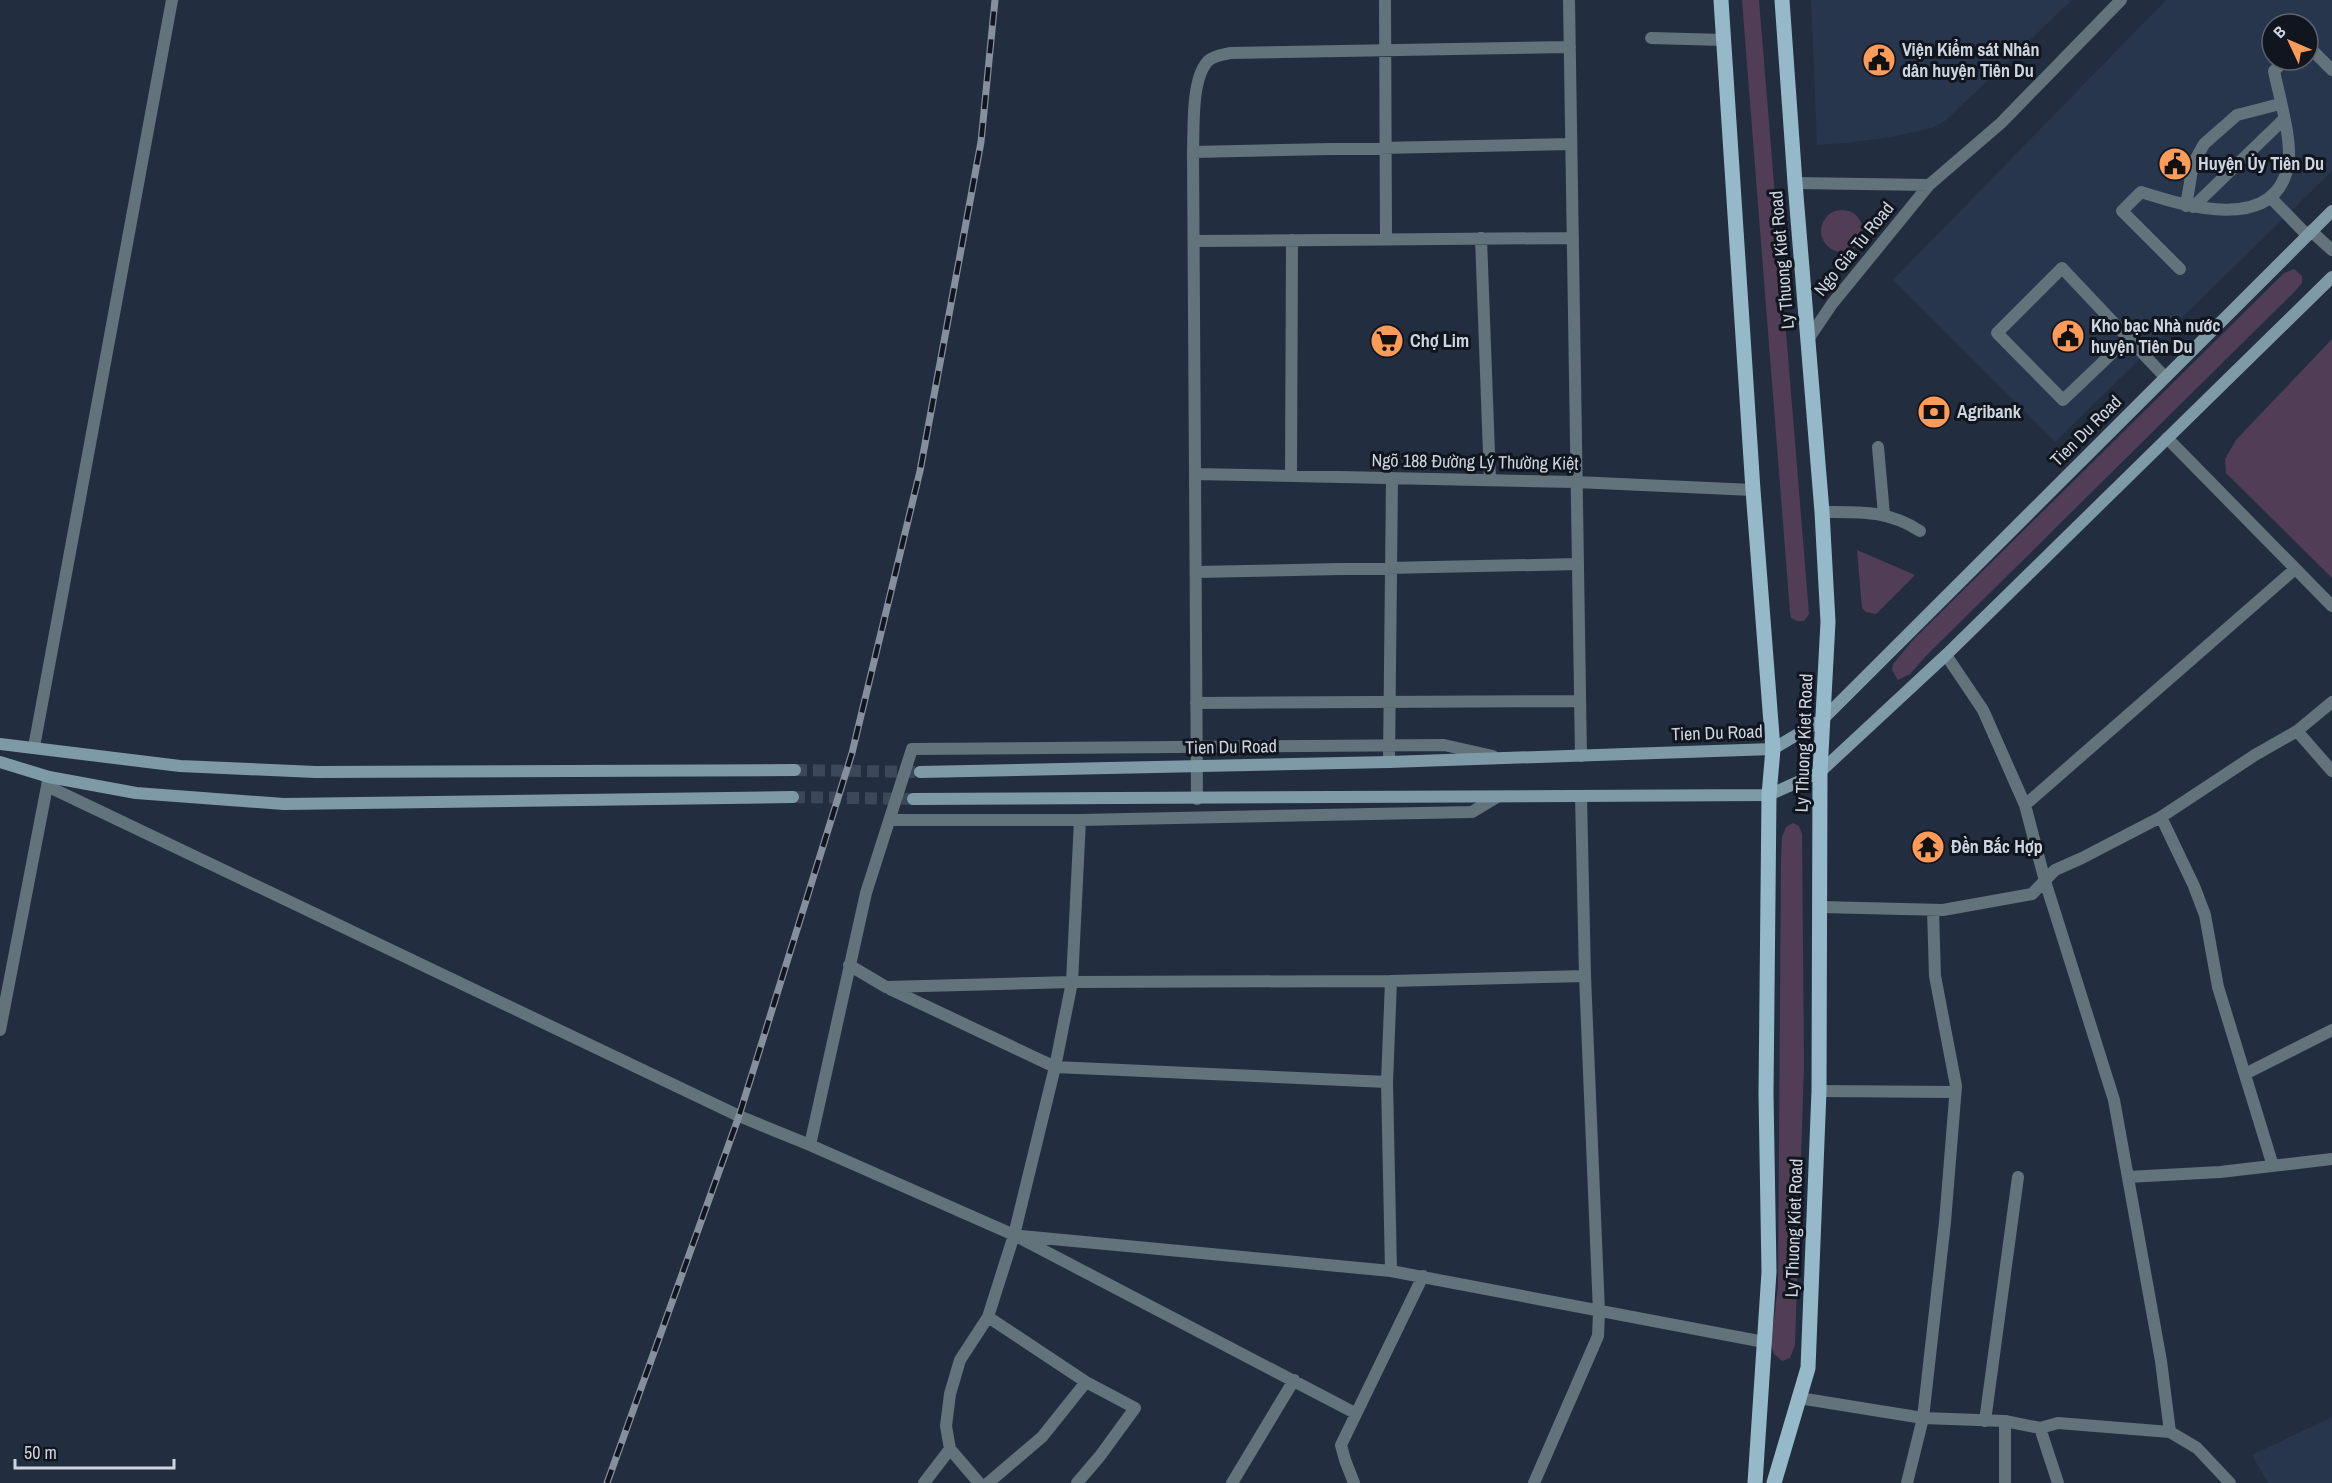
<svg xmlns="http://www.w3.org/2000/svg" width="2332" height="1483" font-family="'Archivo Narrow',sans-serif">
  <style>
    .built { fill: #27364d; fill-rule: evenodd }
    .green { fill: #523d56 }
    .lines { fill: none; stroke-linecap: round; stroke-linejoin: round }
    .secondary-tunnel { stroke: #3c4757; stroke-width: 12; stroke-dasharray: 12 6; stroke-linecap: butt }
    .lane { stroke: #62737b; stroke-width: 12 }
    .street { stroke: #62737b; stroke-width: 12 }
    .secondary { stroke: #7f9aa7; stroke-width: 12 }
    .primary { stroke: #95b9c9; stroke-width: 15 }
    .rail-casing { stroke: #868f9d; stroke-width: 7 }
    .rail { stroke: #11161e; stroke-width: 4.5; stroke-dasharray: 14; stroke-linecap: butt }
    .labels { text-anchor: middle; stroke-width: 6; stroke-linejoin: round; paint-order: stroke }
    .poi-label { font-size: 18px; font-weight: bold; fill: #ced5e1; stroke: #11161e; text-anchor: start }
    .street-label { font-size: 18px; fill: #ced5e1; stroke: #11161e }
  </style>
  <rect width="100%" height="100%" fill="#222e3f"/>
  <path class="built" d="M1811,0H2072L1945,121L1932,128L1892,137L1845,143L1817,145Z
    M2166,0H2332V171L2055,442L1893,280ZM2272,24H2308V60H2272Z
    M2332,1417V1483H2268L2252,1455Z"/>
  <path class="green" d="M1742,0H1759L1809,614L1804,621H1797L1791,618L1790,612Z
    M1821 231a21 21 0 1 1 42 0a21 21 0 1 1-42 0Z
    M2294,269L2302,276V283L2294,292L1926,656L1910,674L1898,680L1892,670L1893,664L1913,640L2284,273Z
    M2332,339V578L2226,473L2225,459L2236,440Z
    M1857,550L1915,575L1876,614L1866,612L1862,608Z
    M1793,823L1799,826L1802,834L1804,1064L1795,1345L1790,1358L1782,1361L1774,1354L1771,1344L1778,1286L1781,861L1782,837L1786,827Z"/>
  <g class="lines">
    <path class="secondary-tunnel" d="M795,770L920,772
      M793,797L913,799"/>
    <path class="lane" d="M1651,38L1724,40
      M2308,46L2332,70
      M2270,197L2307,235
      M2186,206L2193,164L2204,144L2237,115L2280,104
      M2193,207L2284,119
      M2180,269L2122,211L2141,192C2185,206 2274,234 2288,166C2293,142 2279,96 2274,71L2285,60
      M2128,338L2063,400L1997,333L2062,268L2165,377
      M1878,447L1884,515
      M1822,512C1860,512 1887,510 1920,531
      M2245,1074L2332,1030
      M1985,1421L2018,1177
      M2005,1483V1421"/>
    <path class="street" d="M1385,0L1386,239
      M1569,0L1581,756
      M1193,152L1571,144
      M1795,183L1929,185
      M2311,231L2332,250
      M1481,238L1490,480
      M1194,241L1573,238
      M1809,338L1832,304L1929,185L2001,123L2121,0
      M2167,438L2332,606
      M1195,474L1576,482L1753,490
      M1291,476L1292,240
      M1196,572L1578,564
      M1946,655L1983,710L2025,805L2045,881L2114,1100L2161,1361L2170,1432
      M1196,703L1580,701
      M2297,731L2332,771
      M34,747L172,0
      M1389,762L1392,478
      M47,786L739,1116L810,1145L1014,1235L1355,1413
      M1197,799L1193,152C1194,128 1191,79 1208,61C1214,55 1223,55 1230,53L1570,47
      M2025,805L2295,569
      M2161,817L2194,886L2205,915L2218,987L2273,1166
      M891,820H1080L1472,812L1497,797
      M1821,907L1943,910L2032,894L2055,870L2082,858L2161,817L2255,755L2297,731L2332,702
      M849,965L886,987L1072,982L1391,981
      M890,989L1055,1067L1387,1082
      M0,1030L48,781
      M1819,1091L1955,1092
      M810,1145L866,893L912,749L1444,745L1493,756
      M2128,1177L2220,1172L2332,1159
      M1021,1236L1391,1271L1764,1342
      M1391,1271L1387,1082L1391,981L1585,976
      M988,1317L1086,1382L1135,1408L1100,1456L1077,1483
      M1799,1398L1923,1418L2005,1421L2040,1428L2058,1423L2170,1432L2197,1448L2230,1483
      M2040,1428L2058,1483
      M924,1483L950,1449
      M979,1483L950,1449L946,1426L950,1394L960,1360L988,1317L1014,1235L1055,1067L1072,982L1080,820
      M988,1483L1042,1437L1086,1382
      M1232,1483L1294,1380
      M1354,1483L1345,1460L1341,1445L1423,1276
      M1534,1483L1598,1336L1599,1312L1585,976L1581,796
      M1907,1483L1923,1418L1945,1222L1956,1086L1935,976L1933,910"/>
    <path class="secondary" d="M0,744L180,766L315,772L795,770
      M0,762L49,777L136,793L284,804L793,797
      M920,772L1389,762L1773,749L1823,719L2332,211
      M913,799L1769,795L1820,772L1946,655L2332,277"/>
    <path class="primary" d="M1721,0L1753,490L1773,749L1769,795L1766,1094L1769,1272L1755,1483
      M1774,1483L1808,1368L1819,1091L1820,772L1828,622L1822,512L1795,183L1782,0"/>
    <g class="rail-casing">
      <path id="rail" d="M607,1483L739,1116L852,753L920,471L981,142L995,0"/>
    </g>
    <use href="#rail" class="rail"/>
  </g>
  <defs>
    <g id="civic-disc" transform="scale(1.725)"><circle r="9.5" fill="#ff9b59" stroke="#11161e"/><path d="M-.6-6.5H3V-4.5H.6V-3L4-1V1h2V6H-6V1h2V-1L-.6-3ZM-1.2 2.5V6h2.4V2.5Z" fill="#111"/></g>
    <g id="supermarket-disc" transform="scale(1.725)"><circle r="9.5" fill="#ff9b59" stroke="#11161e"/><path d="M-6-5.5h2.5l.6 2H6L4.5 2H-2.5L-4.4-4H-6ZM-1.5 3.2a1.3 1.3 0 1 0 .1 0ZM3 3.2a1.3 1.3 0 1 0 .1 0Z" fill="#111"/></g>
    <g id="bank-disc" transform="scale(1.725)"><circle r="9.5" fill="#ff9b59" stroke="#11161e"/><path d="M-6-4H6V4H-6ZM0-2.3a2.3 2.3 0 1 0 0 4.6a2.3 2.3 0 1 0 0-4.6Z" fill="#111"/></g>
    <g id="temple-disc" transform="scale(1.725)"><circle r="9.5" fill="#ff9b59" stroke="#11161e"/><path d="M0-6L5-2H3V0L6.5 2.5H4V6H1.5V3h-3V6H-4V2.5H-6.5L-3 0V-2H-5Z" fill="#111"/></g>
  </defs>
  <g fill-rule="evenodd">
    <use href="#civic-disc" x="1879" y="60"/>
    <use href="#civic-disc" x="2175" y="164"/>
    <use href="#civic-disc" x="2068" y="336"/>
    <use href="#supermarket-disc" x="1387" y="341"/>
    <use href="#bank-disc" x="1934" y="412"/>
    <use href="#temple-disc" x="1928" y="847"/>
  </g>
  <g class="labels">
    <g class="poi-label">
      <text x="1902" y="56">Viện Kiểm sát Nhân<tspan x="1902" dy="21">dân huyện Tiên Du</tspan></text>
      <text x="2198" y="170">Huyện Ủy Tiên Du</text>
      <text x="2091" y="332">Kho bạc Nhà nước<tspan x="2091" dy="21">huyện Tiên Du</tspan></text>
      <text x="1410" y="347">Chợ Lim</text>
      <text x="1957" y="418">Agribank</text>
      <text x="1951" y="853">Đền Bắc Hợp</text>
    </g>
    <g class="street-label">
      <text transform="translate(1854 249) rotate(-51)" y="6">Ngo Gia Tu Road</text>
      <text transform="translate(1782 260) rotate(-95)" y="6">Ly Thuong Kiet Road</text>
      <text transform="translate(2086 431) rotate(-45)" y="6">Tien Du Road</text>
      <text transform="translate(1475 462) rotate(1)" y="6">Ngõ 188 Đường Lý Thường Kiệt</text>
      <text transform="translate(1717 733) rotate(-2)" y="6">Tien Du Road</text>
      <text transform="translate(1804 743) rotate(-88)" y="6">Ly Thuong Kiet Road</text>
      <text transform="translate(1231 747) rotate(-1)" y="6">Tien Du Road</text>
      <text transform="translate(1794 1228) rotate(-88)" y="6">Ly Thuong Kiet Road</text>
    </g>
  </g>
  <g transform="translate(2290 42) rotate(314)"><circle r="28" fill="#11161e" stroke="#5d626c" stroke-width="1.5"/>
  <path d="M0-4.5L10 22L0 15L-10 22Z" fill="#ff9b59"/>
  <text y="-9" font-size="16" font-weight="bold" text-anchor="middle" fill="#ced5e1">B</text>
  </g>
  <path d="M15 1459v9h159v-9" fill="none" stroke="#ced5e1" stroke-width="3"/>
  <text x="24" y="1459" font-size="18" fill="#ced5e1" stroke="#11161e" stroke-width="4.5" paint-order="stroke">50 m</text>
</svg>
